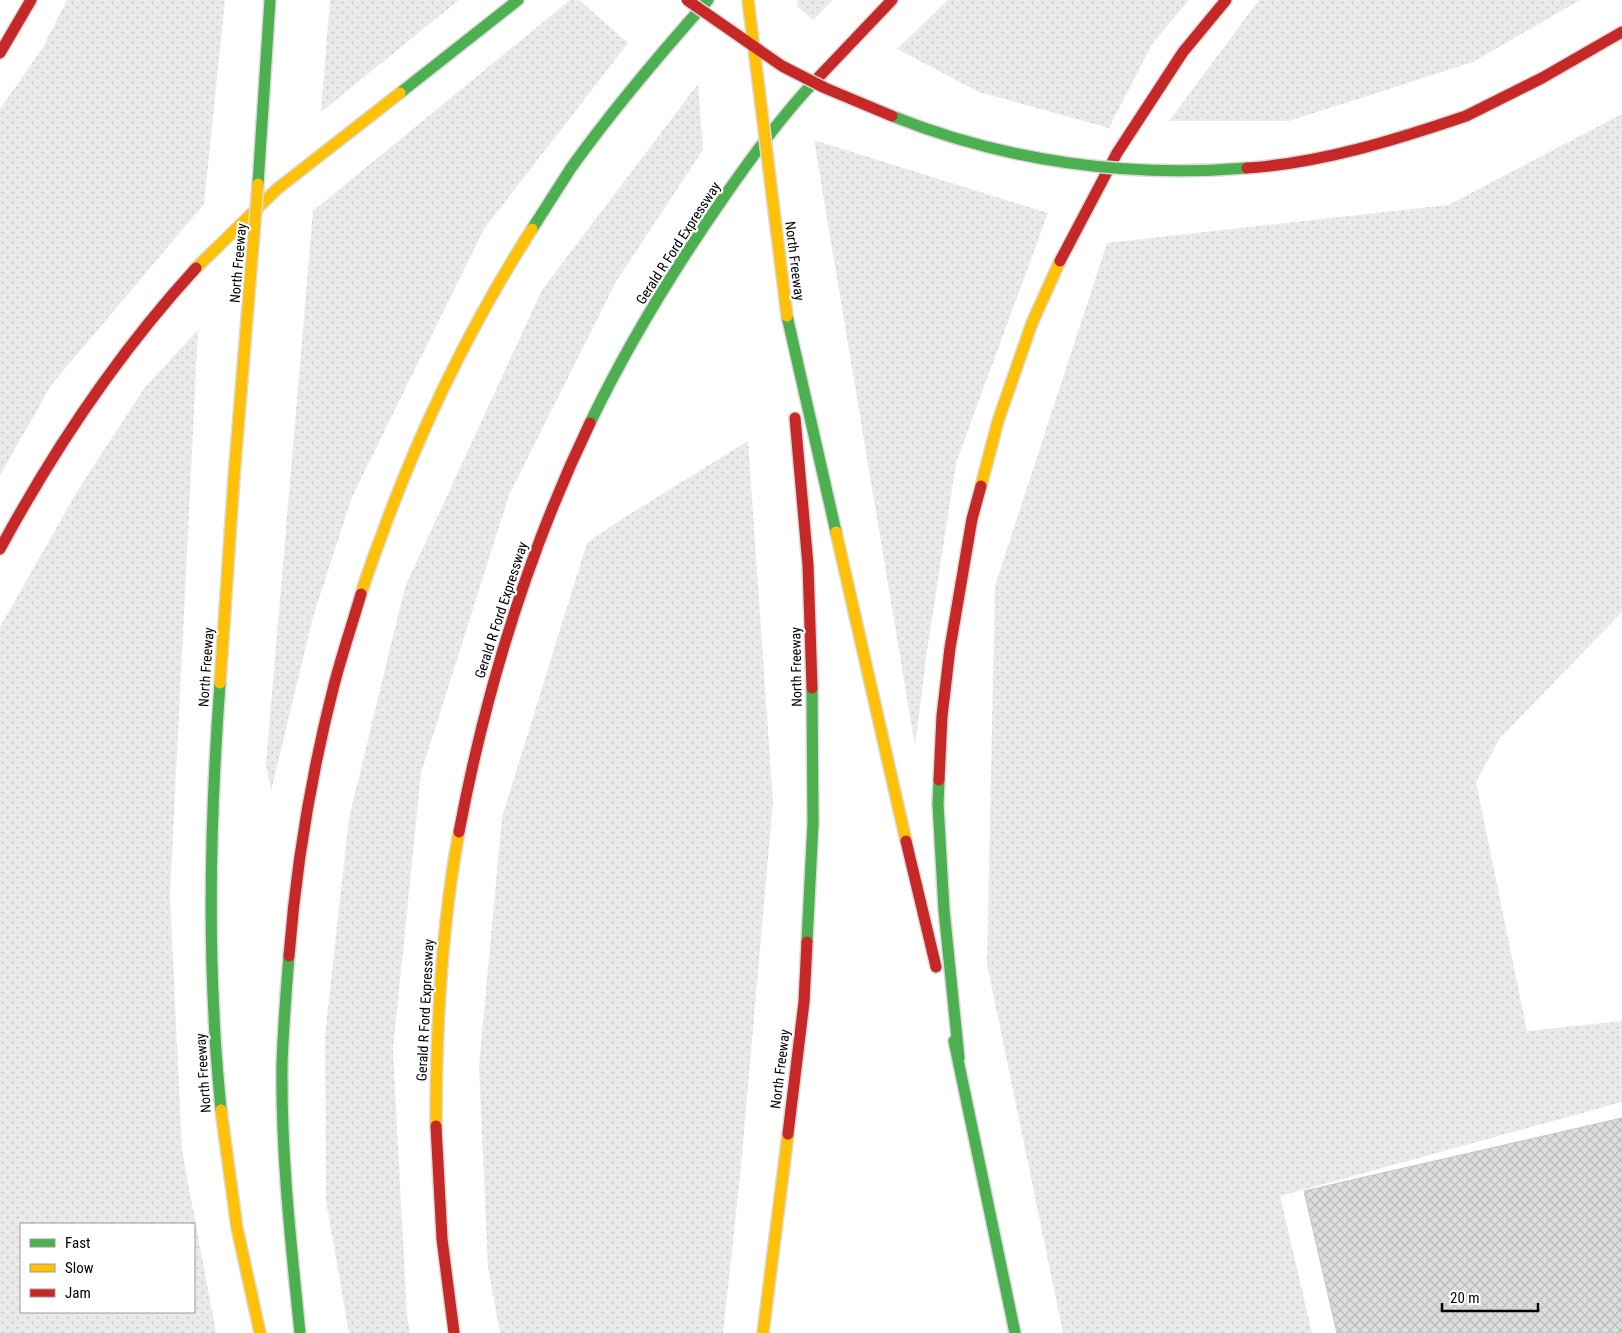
<svg xmlns="http://www.w3.org/2000/svg" width="1622" height="1333" font-family="'Roboto Condensed',sans-serif">
  <style>
    .grass { fill: url(#grass-dots); fill-rule: evenodd }
    .building { fill: url(#building-cross-hatch); stroke: #c5c5c5 }
    .lines { fill: none; stroke-linecap: round; stroke-linejoin: round }
    .fast-casing { stroke: #dbdbdb; stroke-width: 14 }
    .slow-casing { stroke: #dbdbdb; stroke-width: 14 }
    .jam-casing { stroke: #dbdbdb; stroke-width: 14 }
    .fast { stroke: #4caf50; stroke-width: 11 }
    .slow { stroke: #ffc107; stroke-width: 11 }
    .jam { stroke: #c62828; stroke-width: 11 }
    .fast-bridge-casing { stroke: #dbdbdb; stroke-width: 14; stroke-linecap: butt }
    .slow-bridge-casing { stroke: #dbdbdb; stroke-width: 14; stroke-linecap: butt }
    .jam-bridge-casing { stroke: #dbdbdb; stroke-width: 14; stroke-linecap: butt }
    .fast-bridge { stroke: #4caf50; stroke-width: 11 }
    .slow-bridge { stroke: #ffc107; stroke-width: 11 }
    .jam-bridge { stroke: #c62828; stroke-width: 11 }
    .labels { text-anchor: middle; stroke-width: 4.5; stroke-linejoin: round; paint-order: stroke }
    .street-label { font-size: 14px; fill: #000; stroke: #fff }
  </style>
  <defs>
    <pattern id="grass-dots" width="8" height="8" patternUnits="userSpaceOnUse" patternTransform="scale(1.25)"><rect width="8" height="8" fill="#eaeaea"/><path d="M2 2h.1M6 6h.1" fill="none" stroke="#c7c7c7" stroke-width="1.8" stroke-linecap="round"/></pattern>
    <pattern id="building-cross-hatch" width="8" height="8" patternUnits="userSpaceOnUse" patternTransform="scale(1.25)"><rect width="8" height="8" fill="#ddd"/><path d="M0 0l8 8M0 8l8-8" fill="none" stroke="#bcbcbc"/></pattern>
  </defs>
  <rect width="100%" height="100%" fill="#fff"/>
  <path class="grass" d="M67,0H225L204,204L52,384L0,475V109L42,49Z
    M330,0H459L321,112Z
    M570,0H579L628,43L484,229L352,497L313,617L271,791L266,764L313,211Z
    M797,0H833L813,20L798,7Z
    M948,0H1189L1152,44L1109,128L979,92L897,49Z
    M1259,0H1580L1473,62L1289,121H1169Z
    M698,84L703,150L617,280L509,495L421,773L393,1050L407,1317L410,1333H349L326,1201L325,1035L349,818L405,587L542,290Z
    M1622,114V612L1500,738L1476,782L1527,1031L1622,1021V1102L1280,1196L1312,1333H1063L987,964L995,586L1107,243L1448,205Z
    M814,140L1048,213L956,463L927,651L915,746Z
    M198,330L170,896L182,1150L216,1333H0V627L78,490L145,387ZM21,1224H194V1312H21Z
    M748,441L773,802L740,1177L723,1333H500L488,1267L479,1067L502,817L587,543L617,522Z"/>
  <path class="building" d="M1622,1118V1333H1337L1304,1191Z"/>
  <g class="lines">
    <g class="fast-casing">
      <path id="fast" d="M400,93L518,0
        M532,229C545,209 558,188 571,168C613,109 660,54 708,0
        M787,316L836,532
        M590,423C628,344 674,269 724,197C751,158 780,118 813,83
        M220,683C212,793 208,905 214,1015C215,1046 218,1078 221,1110
        M939,780L938,804L944,910L959,1058
        M807,942L813,823L812,688
        M289,956C286,993 283,1029 282,1066C281,1155 291,1244 300,1333
        M954,1041L1015,1333"/>
    </g>
    <g class="slow-casing">
      <path id="slow" d="M196,268L277,189L400,93
        M981,486L998,421L1032,323L1060,261
        M836,532L906,841
        M361,594C369,568 379,543 388,518C426,417 474,320 532,229
        M220,683L234,477
        M221,1110L237,1228L260,1333
        M436,1126C436,1027 441,929 459,832
        M763,1333L788,1134"/>
    </g>
    <g class="jam-casing">
      <path id="jam" d="M0,53L31,0
        M813,83L892,0
        M1466,116L1542,78L1622,32
        M1060,261L1117,153L1183,52L1226,0
        M795,418L808,565L812,688
        M0,549C54,449 119,352 196,268
        M939,780L942,716L950,648L972,519L981,486
        M459,832C486,689 527,554 590,423
        M906,841L936,967
        M289,956C296,866 311,776 333,689C341,657 352,625 361,594
        M436,1126L442,1239L454,1333
        M788,1134L804,1002L807,942"/>
    </g>
    <use href="#fast" class="fast"/>
    <use href="#slow" class="slow"/>
    <use href="#jam" class="jam"/>
    <g class="fast-bridge-casing">
      <path id="fast-bridge" d="M892,116C1004,161 1127,178 1247,168
        M258,184L270,0"/>
    </g>
    <g class="slow-bridge-casing">
      <path id="slow-bridge" d="M748,0L787,316
        M234,477L258,184"/>
    </g>
    <g class="jam-bridge-casing">
      <path id="jam-bridge" d="M687,0L782,66L825,88L892,116
        M1247,168C1322,163 1395,140 1466,116"/>
    </g>
    <use href="#fast-bridge" class="fast-bridge"/>
    <use href="#slow-bridge" class="slow-bridge"/>
    <use href="#jam-bridge" class="jam-bridge"/>
  </g>
  <g class="labels">
    <g class="street-label">
      <text transform="translate(678 243) rotate(-57)" y="5">Gerald R Ford Expressway</text>
      <text transform="translate(795 261) rotate(83)" y="5">North Freeway</text>
      <text transform="translate(238 263) rotate(-85)" y="5">North Freeway</text>
      <text transform="translate(501 610) rotate(-72)" y="5">Gerald R Ford Expressway</text>
      <text transform="translate(206 667) rotate(-86)" y="5">North Freeway</text>
      <text transform="translate(796 667) rotate(-91)" y="5">North Freeway</text>
      <text transform="translate(425 1010) rotate(-87)" y="5">Gerald R Ford Expressway</text>
      <text transform="translate(780 1069) rotate(-83)" y="5">North Freeway</text>
      <text transform="translate(203 1073) rotate(-94)" y="5">North Freeway</text>
    </g>
  </g>
  <rect x="20" y="1223" width="175" height="90" fill="#ffffff" stroke="#999999"/>
  <rect x="30" y="1239" width="25" height="8" fill="#4caf50" stroke="#999999"/>
  <text x="65" y="1248" font-size="15" fill="#000000">Fast</text>
  <rect x="30" y="1264" width="25" height="8" fill="#ffc107" stroke="#999999"/>
  <text x="65" y="1273" font-size="15" fill="#000000">Slow</text>
  <rect x="30" y="1289" width="25" height="8" fill="#c62828" stroke="#999999"/>
  <text x="65" y="1298" font-size="15" fill="#000000">Jam</text>
  <path d="M1442 1303v8h96v-8" fill="none" stroke="#000000" stroke-width="2.5"/>
  <text x="1450" y="1303" font-size="15" fill="#000000" stroke="#ffffff" stroke-width="4" paint-order="stroke">20 m</text>
</svg>
